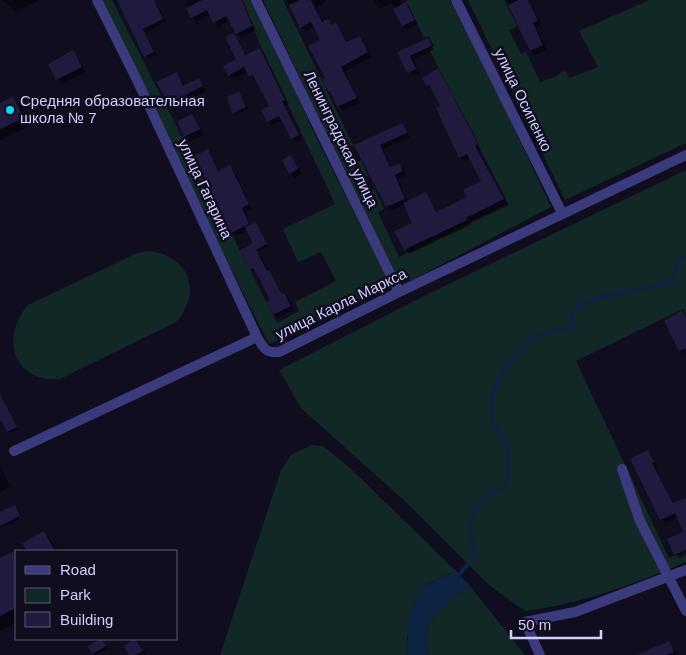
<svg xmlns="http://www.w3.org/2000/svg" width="686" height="655" font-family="Helvetica,sans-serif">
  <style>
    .green { fill: #112827 }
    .water { fill: #0e2342 }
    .shadow { fill: #0007 }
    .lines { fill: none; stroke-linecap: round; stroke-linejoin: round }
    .stream { stroke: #0e2342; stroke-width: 4 }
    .building { fill: #211a3f }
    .street { stroke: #3b3a7c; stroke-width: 10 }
    .poi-dot { fill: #0adbec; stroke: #100d1f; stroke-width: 2 }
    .labels { text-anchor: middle; stroke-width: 5; stroke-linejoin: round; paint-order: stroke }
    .street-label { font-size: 15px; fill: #d1cdfd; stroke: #100d1f }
    .poi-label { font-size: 15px; fill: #d1cdfd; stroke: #100d1f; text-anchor: start }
  </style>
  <rect width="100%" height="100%" fill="#100d1f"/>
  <path class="green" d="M96,0H112L277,323L299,311L295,302L336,281L321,252L298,262L283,229L335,204L261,47L243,0H254L318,141L388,280L386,288L269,344Z
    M263,0H283L353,145L348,147L355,162L361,160L368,176L362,179L368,191L375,189L384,209L378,212L399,257L509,205L429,49L434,46L429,36L424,38L406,0H450L491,79L551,207L412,280L402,279L393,271Z
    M468,0H504L517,26L509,30L521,54L526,52L540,82L555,77L565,70L569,78L598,67L579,31L649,0H686V143L565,200Z
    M686,170V315L683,309L576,361L669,558L686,551V562C635,584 580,604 525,611L489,585L408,504L301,408L279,370L426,295Z
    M149,251C189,256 203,291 176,322L60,379C13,383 0,337 28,305L137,253Z
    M312,445L323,446L350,468L456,571L426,585L407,638L408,655H220L281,470L292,454Z
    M470,586L525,655H428C418,617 445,605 470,586Z"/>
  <path class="water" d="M456,571L470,586C445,605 418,617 428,655H408C407,635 408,597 427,585C436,580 447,576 456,571Z"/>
  <path class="shadow" d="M3,0H37L38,1L15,12Z
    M118,0H153L156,3L166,22L145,32L156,55L148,59L145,56Z
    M193,0H240L256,30L241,38L230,20L218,26L210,14L196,22L185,4Z
    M287,0H325L326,2L316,8L324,23L328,21L332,25L336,24L348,43L360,37L364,42L372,57L344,72L360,103L343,110L338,106L309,47L322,40L315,26L305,31L301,27Z
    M373,0H400L403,6L406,4L410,8L418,24L407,30L392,3L379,9Z
    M507,0H529L541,25L536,28L547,50L535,55L531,51Z
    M233,35L246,56L260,49L264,54L289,104L285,106L302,139L296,142L283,120L273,125L268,121L270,106L257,79L254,81L248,72L234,79L229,75L238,60Z
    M427,39L434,50L413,60L419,73L412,76L399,52Z
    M73,52L86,72L62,84L57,79Z
    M438,70L473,132L481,149L478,150L507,204L469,222L471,225L409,254L396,232L413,223L405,205L391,210L387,207L355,145L402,125L410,137L383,149L392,168L399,164L403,168L406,175L398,179L408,202L426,193L437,213L469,198L483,181L471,158L464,161L460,157L442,106L423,78Z
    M177,74L185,86L199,79L207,91L188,100L190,102L176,110L171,105Z
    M240,94L248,109L235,115L229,105Z
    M13,98L21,106L30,126L0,140V104Z
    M192,115L204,134L190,141L185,136Z
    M208,151L220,172L230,167L234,171L252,209L245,212L251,226H258L268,247L258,251L283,295L289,299L294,310L278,318L274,314L271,301L257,273L251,269L242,250L257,249L248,230L236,236L232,232Z
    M291,157L302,174L295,178L290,173Z
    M681,312L686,317L684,355L680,350Z
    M0,394L18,429L10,433L0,416Z
    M648,451L657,466L655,467L674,504L686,499V555L679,558L675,554L685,532L678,517L665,523L661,519Z
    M0,466L10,486L0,492Z
    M15,507L20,519L0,528V513Z
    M44,533L59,551H16V622L0,631V559L26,546Z
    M101,639L107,649L95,655L93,653Z
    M135,641L140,646L146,655H131Z
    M670,642L678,655H656Z"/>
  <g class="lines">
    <path class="stream" d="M456,578L476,555C470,535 467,516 483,500C489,493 499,491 506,485L508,476L507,443L493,422L491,398L502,371L530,340L547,332L573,327L572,313L580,305C589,304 593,298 602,296C625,293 649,289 672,281L678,262L686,257"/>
  </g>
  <path class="building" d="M117,0H154L163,19L143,29L154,52L144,57Z
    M202,0H242L252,26L236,34L226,16L213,23L207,10L191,18L186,8Z
    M300,0H311L322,22L328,19L331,25L336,22L346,42L360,36L368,52L341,67L357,98L337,107L330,91L329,92L322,80L325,78L308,46L320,40L311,22L300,28L289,5Z
    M518,0H528L538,21L533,23L543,45L530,51L508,5Z
    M406,2L415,20L402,26L393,9Z
    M234,33L245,55L260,48L285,100L282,101L299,135L291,139L279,116L267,122L261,110L269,106L253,75L249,77L244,67L228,76L223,66L236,59L225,37Z
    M428,38L431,46L410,56L416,69L407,73L397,52Z
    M73,50L82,67L56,80L48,64Z
    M438,68L469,127L478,144L475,146L504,199L466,218L467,220L404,250L394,231L412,223L403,203L426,192L436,212L467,197L463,190L481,181L467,154L459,158L436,108L440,106L429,85L426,86L422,78Z
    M177,72L183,86L199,78L203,86L185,95L186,98L170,106L156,82Z
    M239,91L246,107L232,114L227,97Z
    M13,96L24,118L0,129V103Z
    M192,114L200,129L184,137L177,121Z
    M402,123L407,133L380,145L390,167L400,163L403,171L395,175L405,199L386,207L354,145Z
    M208,149L218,171L230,165L249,204L242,208L249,224L231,233L194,156Z
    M291,155L298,169L289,174L282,160Z
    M256,222L267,244L256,250L245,227Z
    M253,243L267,271L269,270L282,294L284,293L291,306L273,315L266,302L270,300L260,280L253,268L250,270L240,250Z
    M682,310L686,318V348L679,351L664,321Z
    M0,394L17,427L7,432L0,419Z
    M648,450L654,462L652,463L673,503L686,498V550L674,555L667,539L683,532L675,513L660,520L630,459Z
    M15,505L20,516L0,526V512Z
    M44,531L55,551H27L22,543Z
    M16,550V608L0,616V558Z
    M102,639L106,646L92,654L87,646Z
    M135,639L143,651L136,655H129L124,646Z
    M670,641L674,652L666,655H636Z"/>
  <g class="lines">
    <path class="street" d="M97,0L136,78L257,337
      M256,0L399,292
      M456,0L562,213
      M14,451L257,337C263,347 266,354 279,352L399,292L686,155
      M622,469L640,521L686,611
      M540,655L525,622L575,612L686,570"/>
  </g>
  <circle class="poi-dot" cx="10" cy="110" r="5"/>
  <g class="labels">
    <g class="street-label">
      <text transform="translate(523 100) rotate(64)" y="5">улица Осипенко</text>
      <text transform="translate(341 139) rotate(64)" y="5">Ленинградская улица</text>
      <text transform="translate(205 189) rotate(65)" y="5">улица Гагарина</text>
      <text transform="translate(341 304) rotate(-26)" y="5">улица Карла Маркса</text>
    </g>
    <g class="poi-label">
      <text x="20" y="106">Средняя образовательная<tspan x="20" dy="17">школа № 7</tspan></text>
    </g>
  </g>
  <rect x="15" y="550" width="162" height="90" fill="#100d1f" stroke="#5d5a78"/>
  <rect x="25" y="566" width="25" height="8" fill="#3b3a7c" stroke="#5d5a78"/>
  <text x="60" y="575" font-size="15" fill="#d1cdfd">Road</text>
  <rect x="25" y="588" width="25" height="15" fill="#112827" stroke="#5d5a78"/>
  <text x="60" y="600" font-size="15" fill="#d1cdfd">Park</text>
  <rect x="25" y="612" width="25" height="15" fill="#211a3f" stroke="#5d5a78"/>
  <text x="60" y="625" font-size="15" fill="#d1cdfd">Building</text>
  <path d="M511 630v8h90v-8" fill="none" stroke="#d1cdfd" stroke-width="2.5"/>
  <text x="518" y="630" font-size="15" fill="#d1cdfd" stroke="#100d1f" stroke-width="4" paint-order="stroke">50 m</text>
</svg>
